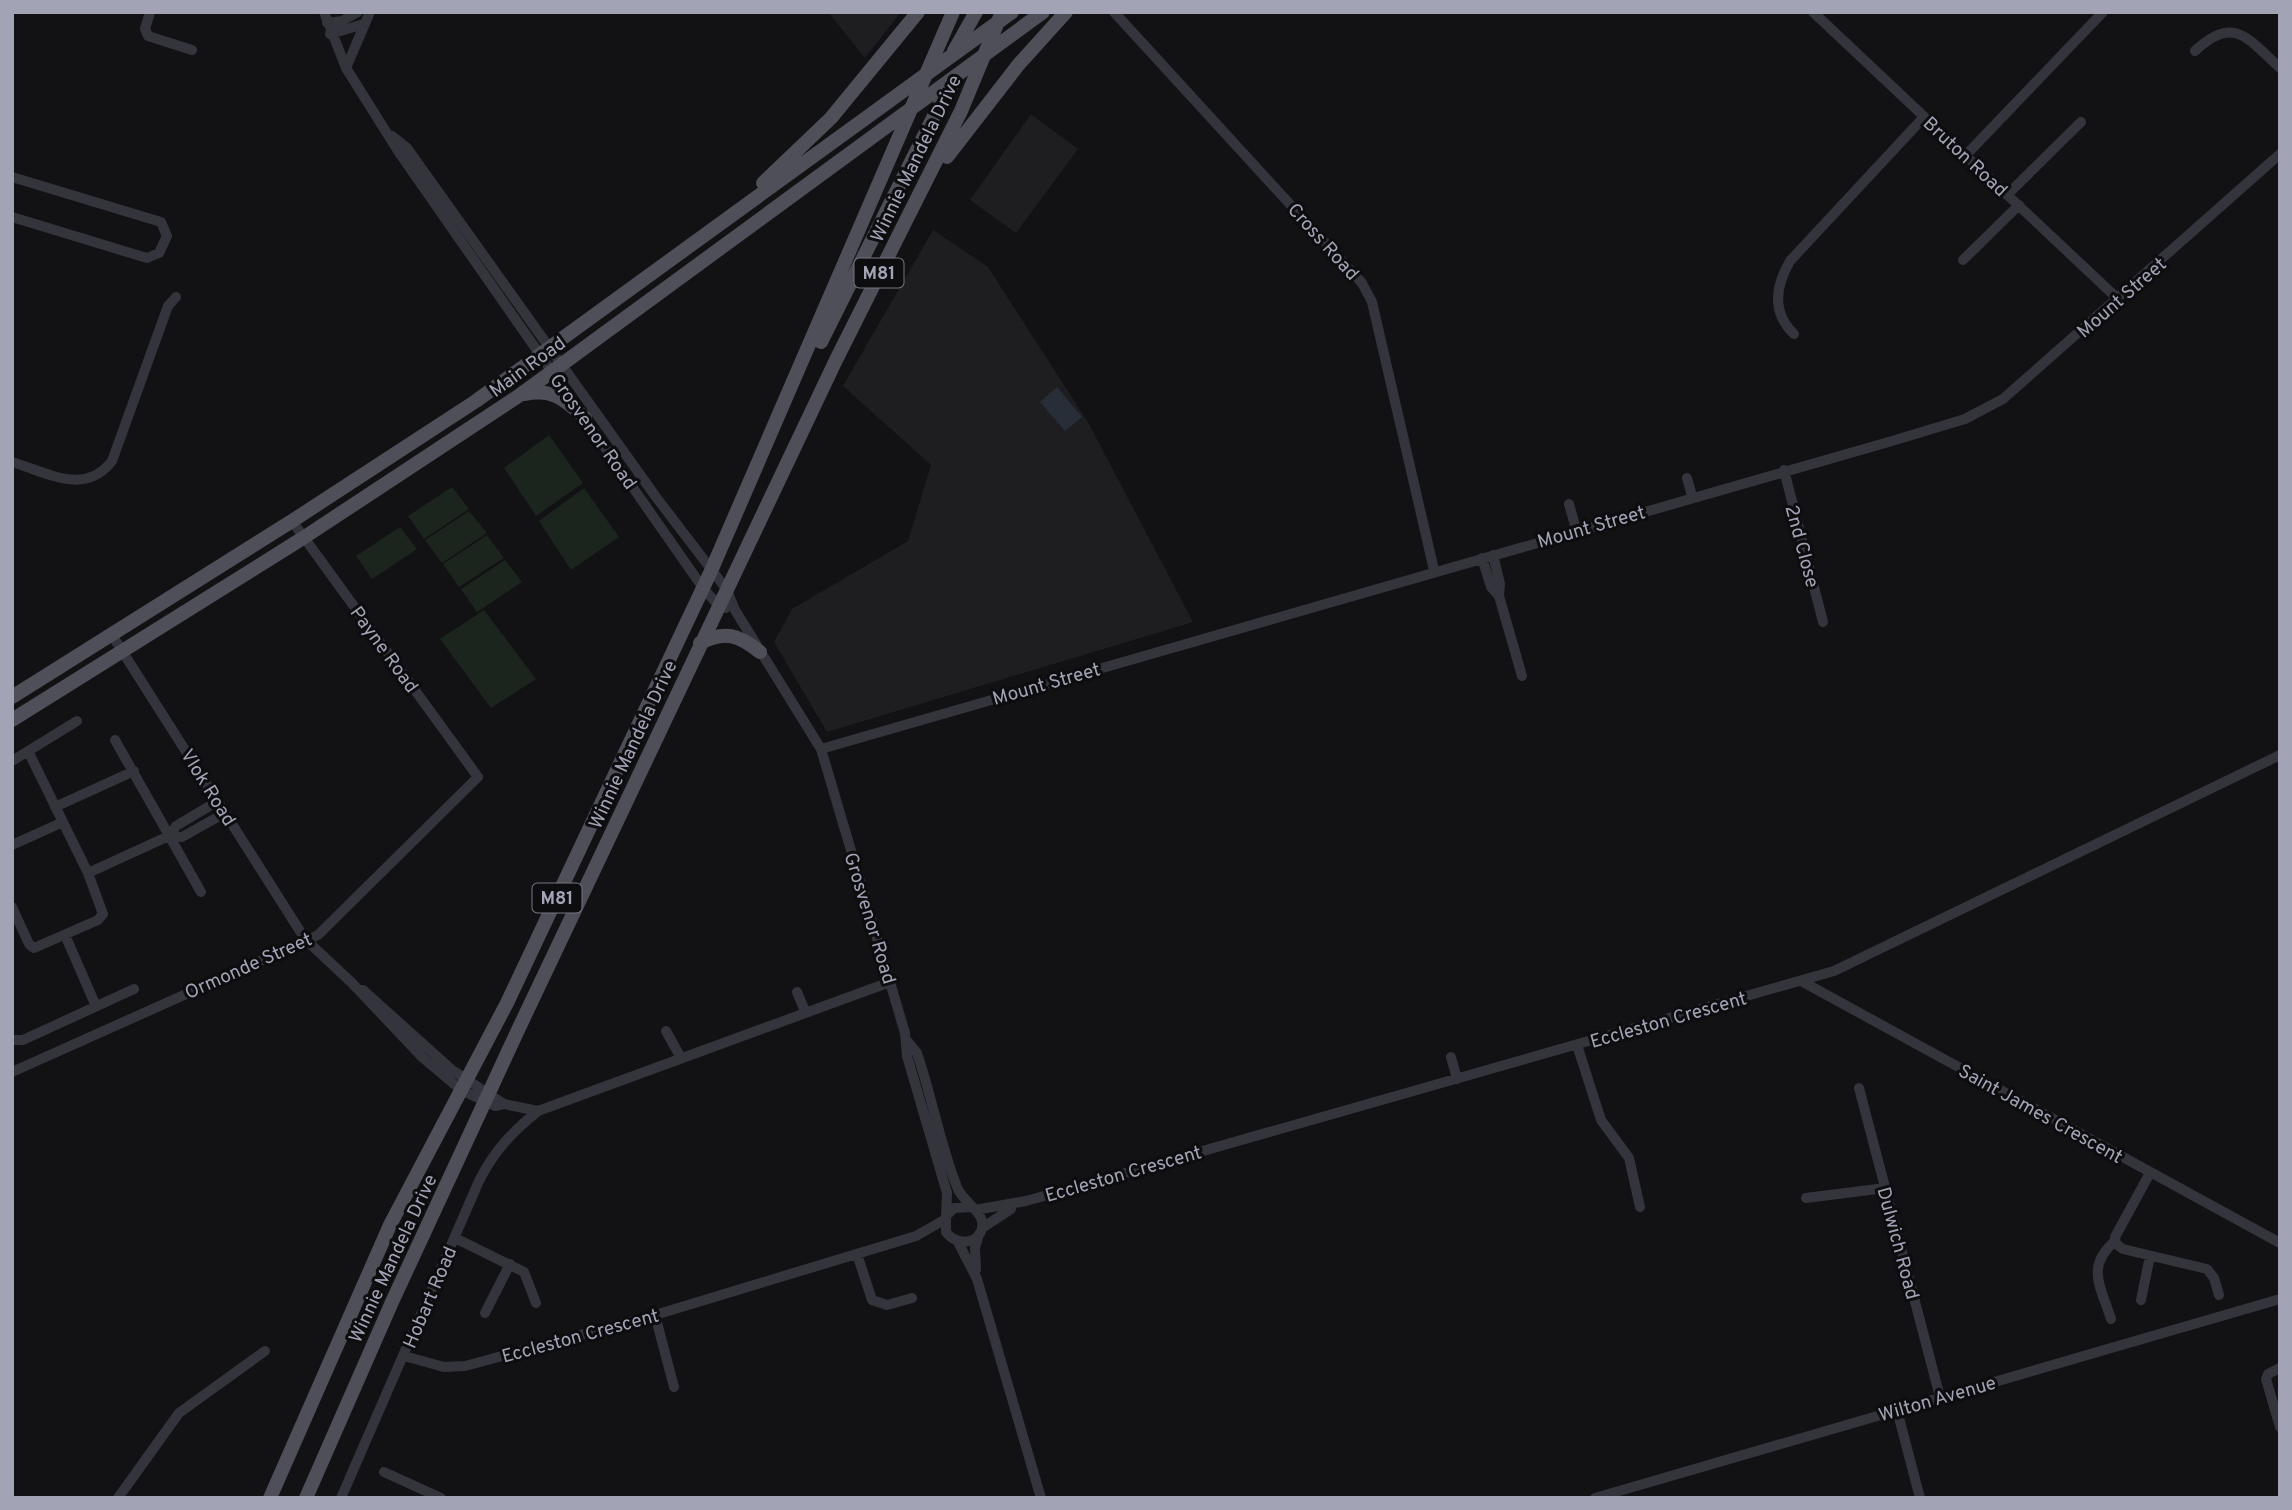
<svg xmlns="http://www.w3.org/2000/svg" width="2292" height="1510" font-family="Overpass,sans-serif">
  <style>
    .built { fill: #1e1e21 }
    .green { fill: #1c241e }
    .water { fill: #272e38 }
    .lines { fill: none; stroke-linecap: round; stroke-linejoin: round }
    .minor { stroke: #34343c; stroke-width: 10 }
    .major { stroke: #4e4f58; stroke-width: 14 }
    .labels { text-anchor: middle; stroke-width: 6; stroke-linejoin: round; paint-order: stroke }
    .shield { fill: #0d0d0f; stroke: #757784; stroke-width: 2 }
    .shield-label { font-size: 18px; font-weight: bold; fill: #a2a4b6 }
    .street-label { font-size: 19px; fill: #a2a4b6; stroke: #0d0d0f }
  </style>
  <rect width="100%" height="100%" fill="#121214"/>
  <path class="built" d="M828,12H901L865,58Z
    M1031,114L1078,149L1016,233L970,200Z
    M933,230L988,267L1089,424L1193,622L827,732L774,642L792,609L908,541L931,465L843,386Z"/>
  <path class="green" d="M549,435L583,483L536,516L504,468Z
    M452,487L469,509L424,539L408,516Z
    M584,488L619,537L571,570L539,521Z
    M469,511L487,533L442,563L425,540Z
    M400,527L417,549L372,579L356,556Z
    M487,535L504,558L459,587L443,564Z
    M505,560L522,582L477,612L461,589Z
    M484,610L536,679L491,708L440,639Z"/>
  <path class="water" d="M1057,387L1082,417L1065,431L1040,402Z"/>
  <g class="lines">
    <path class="minor" d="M150,12L145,29L148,36L192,50
      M324,12L346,68L400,154L703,588L719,606L726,608
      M1114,12L1362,283L1372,302L1434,570
      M1813,12L2119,300
      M327,23L342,21L358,12
      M330,34L364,24
      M2195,51C2234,14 2248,39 2280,68
      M346,68L370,12
      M392,136L407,148L656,497L727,590L735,610L821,749L905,1033L907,1056L947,1193L946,1216
      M1966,155L2103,12
      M12,177L161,222L167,236L159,253L147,258L12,217
      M2008,194L2081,122
      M1963,260L2019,205
      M1794,334C1772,313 1775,287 1790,261L1924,117
      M12,462C48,473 85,496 112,461L168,306L176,297
      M1784,470L1823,622
      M1687,478L1692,496
      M1569,504L1576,529
      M1493,555L1500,584L1499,596L1522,676
      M1482,558L1491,587L1499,596
      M112,635L305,939L352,983L422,1057L461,1090L495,1106L504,1104L538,1111
      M115,740L201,892
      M821,749L1892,441L1965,419L2003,399L2280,154
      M12,761L77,721
      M55,807L134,771
      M171,835L176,826L218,801
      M12,845L63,822
      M88,873L171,835L182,837L225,813
      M12,907L29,944L34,948L98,920L103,914L88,873L28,751
      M65,935L96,1006
      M1803,982L2280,1243
      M363,990L452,1070L504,1104
      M797,992L805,1011
      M666,1031L681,1058
      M12,1040H23L134,989
      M908,1042L917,1053C932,1097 940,1144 957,1187C962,1201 979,1208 982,1221C985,1244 957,1248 946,1232V1216L954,1208L971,1207
      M1577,1045L1601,1120L1629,1158L1640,1207
      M1451,1057L1457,1079
      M12,1072L318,935L478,777L292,521
      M1859,1088L1940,1397
      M2150,1173L2115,1237L2116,1244L2123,1249L2207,1269L2214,1278L2219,1295
      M1806,1198L1885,1188
      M975,1210L1026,1201L1073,1188L1834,971L2280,755
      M982,1228L1011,1209
      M455,1238L524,1272L536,1303
      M958,1242L977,1279L1041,1498
      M857,1254L872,1300L887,1305L912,1298
      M976,1270L975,1248L979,1234
      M2141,1300L2150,1256
      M485,1313L510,1264
      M655,1315L674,1387
      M2111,1319C2101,1287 2085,1267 2115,1241
      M404,1356L444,1367L465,1366L655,1315L916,1236L944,1220
      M2280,1368L2268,1374L2266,1379L2280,1427
      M1897,1410L1920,1498
      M384,1472L441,1498
      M118,1498L179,1413L265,1351
      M341,1498L479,1181C494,1151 512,1132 538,1111L890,982
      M1595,1498L2280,1299"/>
    <path class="major" d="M954,51L976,12
      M947,157L1019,64L1066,12
      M763,183L831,118L918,12
      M821,342L941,102L955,80
      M525,394C553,388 565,400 585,418
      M700,643C725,630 739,635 760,652
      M12,697L292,521L476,401L1012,12
      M12,720L303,538L520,395L1043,12
      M270,1498L390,1225L507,1003L711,571L953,12
      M306,1498L392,1302L518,1030L836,360L961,111L1002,12"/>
  </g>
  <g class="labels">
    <g class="shield">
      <rect x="854.5" y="258.5" width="49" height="29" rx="5"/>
      <rect x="532.5" y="883.5" width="49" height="29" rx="5"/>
    </g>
    <g class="shield-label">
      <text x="879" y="279">M81</text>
      <text x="557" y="904">M81</text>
    </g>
    <g class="street-label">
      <text transform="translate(1966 156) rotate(43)" y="7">Bruton Road</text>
      <text transform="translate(915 158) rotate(-64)" y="7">Winnie Mandela Drive</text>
      <text transform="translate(1324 241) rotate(48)" y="7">Cross Road</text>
      <text transform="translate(2121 297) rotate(-41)" y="7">Mount Street</text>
      <text transform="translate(527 366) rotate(-36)" y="7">Main Road</text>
      <text transform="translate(594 431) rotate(55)" y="7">Grosvenor Road</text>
      <text transform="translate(1591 526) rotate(-16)" y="7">Mount Street</text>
      <text transform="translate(1803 546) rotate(75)" y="7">2nd Close</text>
      <text transform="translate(385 649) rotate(54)" y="7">Payne Road</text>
      <text transform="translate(1046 683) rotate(-16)" y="7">Mount Street</text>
      <text transform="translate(632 744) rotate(-65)" y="7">Winnie Mandela Drive</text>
      <text transform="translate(209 787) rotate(58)" y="7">Vlok Road</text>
      <text transform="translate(871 918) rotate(73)" y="7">Grosvenor Road</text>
      <text transform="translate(248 965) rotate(-24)" y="7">Ormonde Street</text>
      <text transform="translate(1668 1019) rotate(-16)" y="7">Eccleston Crescent</text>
      <text transform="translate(2041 1113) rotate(29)" y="7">Saint James Crescent</text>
      <text transform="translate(1123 1173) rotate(-16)" y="7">Eccleston Crescent</text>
      <text transform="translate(1899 1243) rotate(75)" y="7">Dulwich Road</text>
      <text transform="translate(392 1258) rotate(-65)" y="7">Winnie Mandela Drive</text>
      <text transform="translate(429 1297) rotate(-67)" y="7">Hobart Road</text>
      <text transform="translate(580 1335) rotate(-15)" y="7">Eccleston Crescent</text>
      <text transform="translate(1937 1398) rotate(-16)" y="7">Wilton Avenue</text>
    </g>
  </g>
  <rect width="2292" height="1510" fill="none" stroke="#a2a4b6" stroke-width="28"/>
</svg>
